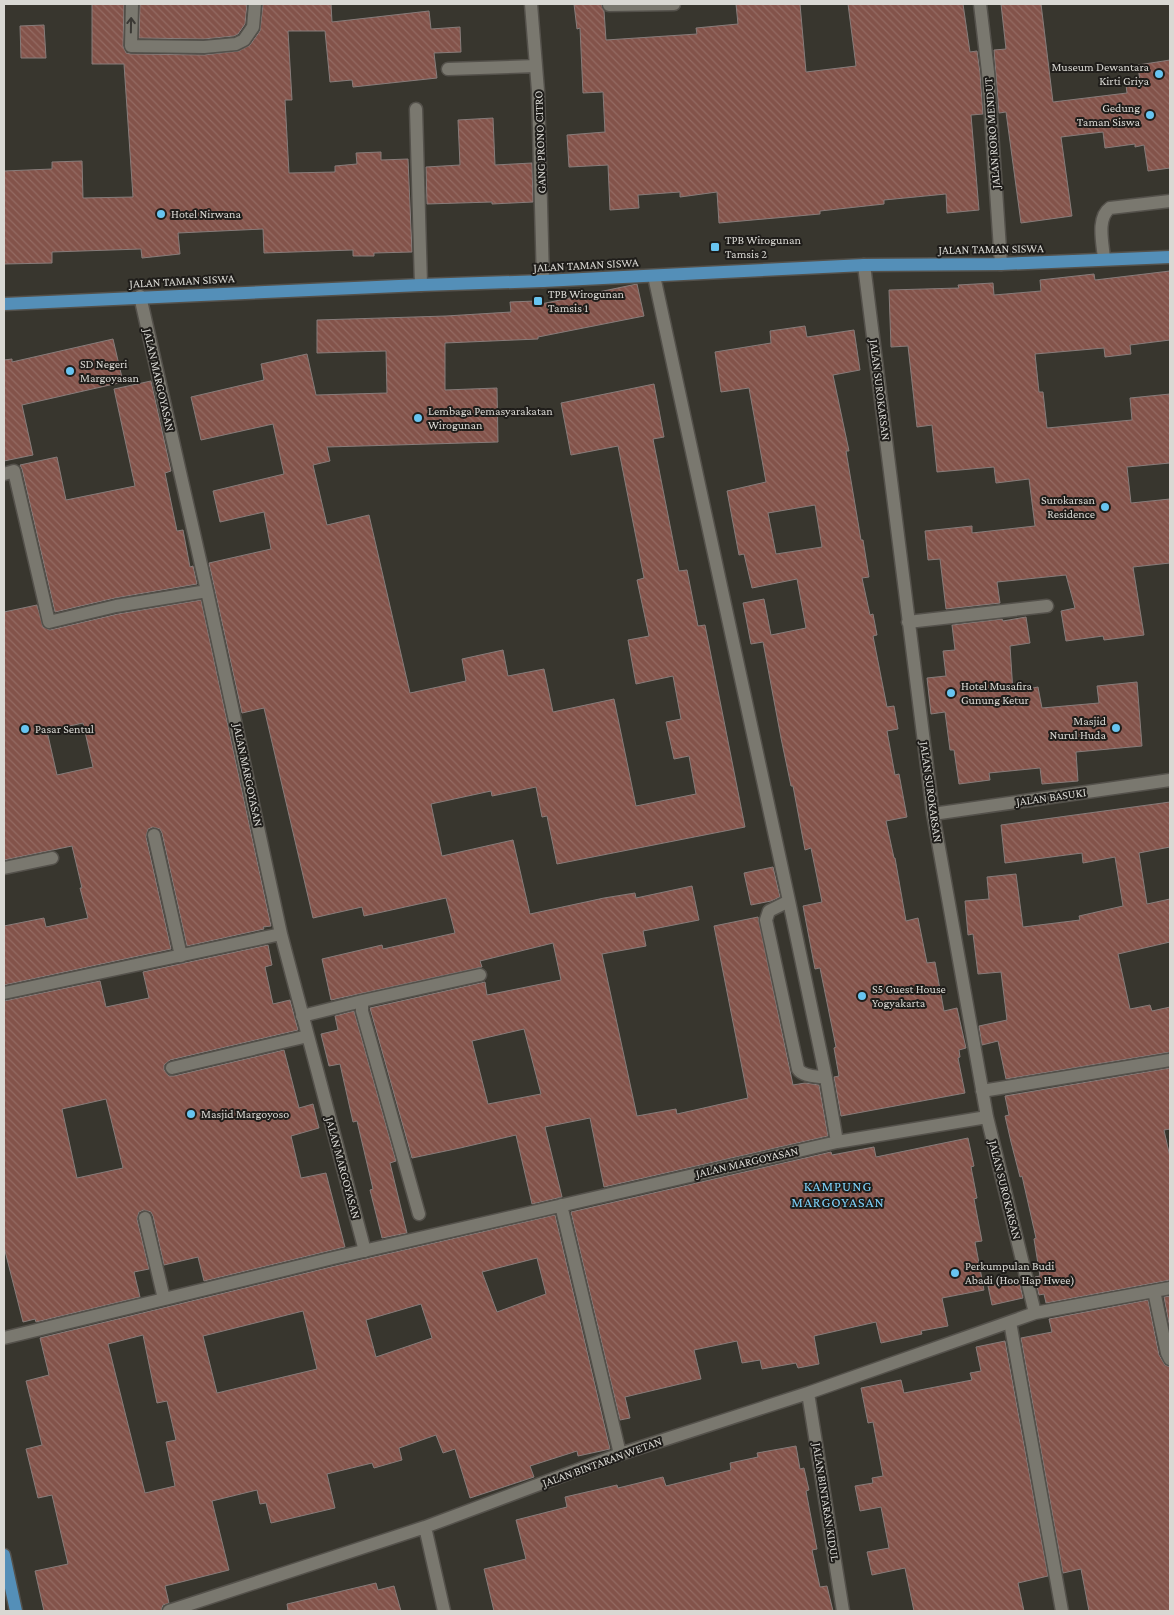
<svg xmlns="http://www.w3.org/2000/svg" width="1174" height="1615" font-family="'Crimson Pro',serif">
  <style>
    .building { fill: url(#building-back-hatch); stroke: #877c7a; fill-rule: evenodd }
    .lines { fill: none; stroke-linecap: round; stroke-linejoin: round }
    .minor-casing { stroke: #54514b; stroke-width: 15 }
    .major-casing { stroke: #54514b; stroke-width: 15 }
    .minor { stroke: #7a786f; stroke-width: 12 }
    .major { stroke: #548fb8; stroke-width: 12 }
    .oneway { stroke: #3a3834 }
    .poi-dot { fill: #68c4f0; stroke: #1f1d1a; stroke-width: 2 }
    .labels { text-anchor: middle; stroke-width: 4; stroke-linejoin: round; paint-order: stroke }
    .poi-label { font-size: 12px; fill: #d9d8d3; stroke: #1f1d1a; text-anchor: start }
    .street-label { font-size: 12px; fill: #d9d8d3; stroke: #1f1d1a }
    .neighbourhood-label { font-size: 14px; letter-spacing: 1px; fill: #7cd0f9; stroke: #1f1d1a }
  </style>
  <defs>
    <pattern id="building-back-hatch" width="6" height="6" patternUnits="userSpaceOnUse" patternTransform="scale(1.25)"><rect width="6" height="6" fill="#83534a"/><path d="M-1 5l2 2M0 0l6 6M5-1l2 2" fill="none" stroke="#946b63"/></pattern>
  </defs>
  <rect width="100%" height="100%" fill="#38362e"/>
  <path class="building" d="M92,4H124L123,46L126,53L131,54L204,55L239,51L250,45L260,31L263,4H331L332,22L429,11L431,29L460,27L461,52L434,53L437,78L353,87L352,80L330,82L325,31H288L292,100H285L289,173L335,172V166L357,164L356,153L381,152V160L408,159L412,252L374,253V256H353V250L264,253L263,229L178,233L180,254L142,258L141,249L52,252V263L4,264V171L52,169V162L82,161L83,198L133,197L124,64H92Z
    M140,4H247L245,24L238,34L234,36L204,39L139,38Z
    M574,4H601L604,11L606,40L697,34L696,28L738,24L736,4H800L806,72L856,66L848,4H963L970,52L977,51L980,73L983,114L971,115L979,210L947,213L946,194L884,200V204L820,211V214L719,223L717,192L680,197V192L638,195L639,208L610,210L608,165L569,167L567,135L605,132L603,92L583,93L580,28L577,29Z
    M1001,4H1041L1053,102L1127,93L1126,85L1140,83L1138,65L1170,60V168L1148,171L1144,145L1135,147V144L1105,148L1103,132L1061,137L1072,216L1021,223L1006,112L999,113L994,50L1006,49Z
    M44,25L46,58H21L20,26Z
    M493,118L495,165L532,163L533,202L492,204V202L427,204L426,167L460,165L458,120Z
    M1170,271V340L1130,345L1131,354L1105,357L1104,348L1035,354L1039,392H1043L1047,428L1132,420L1130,398L1170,394V463L1127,467L1131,503L1170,499V563L1133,567L1144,635L1104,640L1103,636L1066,641L1061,611L1075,608L1066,575L997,582L1000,603L946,609L940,559L928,560L925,531L972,526V533L1035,526L1029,479L996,483L994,467L937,472L932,425L917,427L908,346L891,347L889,290L959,288L958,285L993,283L994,295L1041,291L1040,280L1094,274L1095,280Z
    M637,284L644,316L538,337V339L445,343V390L497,388L498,442L327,447L330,461L313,465L327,525L369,515L410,693L466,681L462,659L503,650L508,676L544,669L553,712L614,699L636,806L696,794L689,756L674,759L666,722L681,719L673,676L636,684L628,640L649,636L637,580L644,578L618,446L571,455L561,403L654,384L664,437L653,439L679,571L687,570L698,626L705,625L745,827L557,864L547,816L542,817L536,787L492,796L491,791L431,804L442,856L513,840L530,914L604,898L635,893L636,898L692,886L699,920L643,931L646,946L602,954L637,1116L676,1109L677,1114L748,1098L714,926L758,917L793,1085L805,1083L819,1085L828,1136L604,1187L590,1118L545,1127L562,1197L532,1204L516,1135L460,1148L412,1158L370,1008L485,982L487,995L561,980L553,943L480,961L482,967L331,1000L322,959L382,945L383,949L455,933L446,898L364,916L362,907L313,918L264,708L242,713L209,563L271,549L264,512L220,522L213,491L284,474L273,424L201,440L191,397L264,380L261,364L307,354L316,395L387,393L386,351L317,353V320L446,316L511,312L510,302L536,301V305ZM524,1029L541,1094L488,1104L472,1041Z
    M805,326L807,337L854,330L860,370L833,375L849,451H846L861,540H863L869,577L862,578L870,615L873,614L877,635L873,636L887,707L894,706L898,729L887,731L895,775L899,774L907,817L886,821L894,858H895L906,921L918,918L927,963L935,962L944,1011L957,1008L966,1048L959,1050L960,1057L958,1058L965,1093L841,1116L834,1077L839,1076L834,1048L836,1047L820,968L815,969L803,906L822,902L811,848L805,850L793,786H791L781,738L763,642L751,644L743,603L764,599L771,635L806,628L797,579L752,588L744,554L739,555L727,491L766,482L749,388L721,392L715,352L771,343L770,331ZM815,505L822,547L776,554L768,513Z
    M113,339L123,382L22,405L33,455L4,461V360L12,359V362Z
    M151,381L171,471L165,473L177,531L183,530L190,567L193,566L197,584L115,598L55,612L22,469L20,465L57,457L66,500L135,486L114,389Z
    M201,600L271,926L263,927L264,929L187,946L162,833L160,829L153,827L148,829L146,837L171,949L4,985V926L44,918L46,927L88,918L80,888H82L72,846L4,860V612L37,605L43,627L50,630L118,614ZM83,723L93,767L57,775L47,731Z
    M1026,617L1030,643L1010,646L1013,692L1038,687L1042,708L1099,703L1097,686L1137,682L1142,746L1076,752L1078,781L1042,784L1040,768L989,773L990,780L959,784L954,750H950L945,712L931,714L927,678L946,676L943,651L955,650L952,625L1002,619L1003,621Z
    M1170,802V847L1139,853L1147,904L1170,899V942L1118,954L1130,1009L1150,1005L1152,1011L1170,1007V1052L1006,1079L998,1041L982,1045L979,1026L1007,1020L1001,972L978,974L973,934L968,935L965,901L989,899L987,877L1016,874L1023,927L1080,920L1079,916L1123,906L1115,857L1083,863L1082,853L1005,863L1001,825Z
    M773,867L780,897L771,901L751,905L744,873Z
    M268,945L272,965L265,967L273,1004L290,1000L298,1030L170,1060L164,1065V1070L169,1076H174L284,1050L299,1108L313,1104L319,1128L291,1136L301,1178L326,1173L345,1247L204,1281L198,1257L164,1265L153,1216L151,1212L144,1210L139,1212L137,1219L149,1269L134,1272L140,1297L36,1322L35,1319L23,1322L4,1247V1001L100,981L106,1007L149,998L143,972ZM106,1099L123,1168L77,1178L62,1109Z
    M354,1011L396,1161L390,1163L407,1233L382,1238L370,1190L373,1189L357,1121L353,1122L340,1064L329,1066L321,1034L338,1030L335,1016Z
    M1170,1068V1129L1164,1130L1170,1157V1280L1046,1303L1044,1294L1039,1295L1035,1277L1040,1276L1034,1239L1036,1238L1022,1176L1020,1177L1011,1142L1005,1116L1009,1115L1005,1096Z
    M968,1138L974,1166L971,1167L977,1198L974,1199L982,1241L975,1242L984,1290L942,1298L948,1326L921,1331L922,1334L881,1343L876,1322L814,1336L819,1364L798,1368L796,1363L762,1369L760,1360L742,1363L737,1341L694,1350L701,1379L625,1397L630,1418L620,1420L571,1212L831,1152L832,1155L874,1147L876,1157Z
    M555,1215L610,1449L578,1456L577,1451L530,1466L534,1477L470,1498L455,1449L443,1453L436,1435L399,1448L402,1460L374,1468L372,1463L327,1474L335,1508L271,1523L266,1503L260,1504L257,1490L212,1501L229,1570L165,1586L169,1603L163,1605L161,1611H44L35,1571L68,1564L52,1495L38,1498L26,1449L42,1445L26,1381L49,1375L40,1338L335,1266ZM537,1258L546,1294L497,1312L482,1272ZM421,1304L432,1338L376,1357L366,1320ZM303,1311L317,1369L217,1393L203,1336ZM143,1335L157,1403L167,1401L176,1440L166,1442L175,1486L145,1493L108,1344Z
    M1019,1280L1023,1298L992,1305L988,1286Z
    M1170,1296V1329L1164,1297Z
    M1148,1300L1159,1355L1165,1365L1170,1367V1611H1089L1081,1569L1063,1573L1021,1338L1052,1332L1049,1319Z
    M1005,1341L1048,1576L1018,1583L1024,1611H914L905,1568L872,1575L867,1552L889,1548L881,1507L860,1511L855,1486L873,1483L872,1478L883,1476L873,1422L868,1423L861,1388L901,1380L904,1393L972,1380L970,1373L981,1371L976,1347Z
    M796,1446L800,1469L804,1468L809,1490L806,1491L817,1549L812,1550L820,1587L827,1586L833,1611H494L484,1569L526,1559L516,1520L567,1507L565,1497L617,1485L618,1488L663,1477L666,1486L731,1470L730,1463L758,1457L757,1453Z
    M376,1583L378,1590L394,1586L401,1611H288L287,1604Z"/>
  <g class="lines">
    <g class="minor-casing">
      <path id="minor" d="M132,4L131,46L204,47L236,44L244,40L253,27L255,4
        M531,4L538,91L543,281
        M980,4L988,72L1001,264
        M609,5L674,4
        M448,69L536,66
        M416,109L421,285
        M1104,259C1103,244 1096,218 1110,208L1170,201
        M864,265L933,814L987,1117L1035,1313
        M654,276L789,901L826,1078L837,1142
        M140,296L207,591L281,934L365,1251
        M4,474L14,471L49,622L116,606L207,591
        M908,622L1047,606
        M933,814L1170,780
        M154,835L181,956
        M4,868L52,858
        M789,901L769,911L766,920L798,1069C803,1077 817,1076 826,1078
        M4,993L281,934
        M302,1016L362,1001
        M172,1068L308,1036
        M982,1091L1170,1060
        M561,1205L620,1454
        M419,1214L362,1011V1001L480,975
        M145,1218L164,1299
        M1154,1291L1167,1353L1170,1359
        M1010,1322L1062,1611
        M4,1338L333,1258L837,1142L987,1117
        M808,1393L843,1611
        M425,1527L444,1611
        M169,1611L425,1527L620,1454L808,1393L1035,1313L1170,1288"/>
    </g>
    <g class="major-casing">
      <path id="major" d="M4,304L421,285L543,281L864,265L1001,264L1170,257
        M4,1555L16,1611"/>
    </g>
    <use href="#minor" class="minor"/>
    <use href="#major" class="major"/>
  </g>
  <defs><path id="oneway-shaft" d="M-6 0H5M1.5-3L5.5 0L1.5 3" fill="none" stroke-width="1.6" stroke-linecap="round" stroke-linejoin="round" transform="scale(1.25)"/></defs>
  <use class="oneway" href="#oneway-shaft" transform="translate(131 25) rotate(-89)"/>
  <g class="poi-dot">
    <circle cx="1159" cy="74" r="5"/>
    <circle cx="1150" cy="115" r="5"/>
    <circle cx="161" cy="214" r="5"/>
    <rect x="710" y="242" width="10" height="10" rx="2.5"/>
    <rect x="533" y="296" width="10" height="10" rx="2.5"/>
    <circle cx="70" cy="371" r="5"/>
    <circle cx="418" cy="418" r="5"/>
    <circle cx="1105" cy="507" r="5"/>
    <circle cx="951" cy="693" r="5"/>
    <circle cx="1116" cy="728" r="5"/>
    <circle cx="25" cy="729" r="5"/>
    <circle cx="862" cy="996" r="5"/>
    <circle cx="191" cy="1114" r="5"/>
    <circle cx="955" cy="1273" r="5"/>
  </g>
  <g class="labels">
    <g class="poi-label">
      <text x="1149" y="71" text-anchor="end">Museum Dewantara<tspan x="1149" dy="14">Kirti Griya</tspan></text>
      <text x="1140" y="112" text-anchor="end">Gedung<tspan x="1140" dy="14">Taman Siswa</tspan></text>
      <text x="171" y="218">Hotel Nirwana</text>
      <text x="725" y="244">TPB Wirogunan<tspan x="725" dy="14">Tamsis 2</tspan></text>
      <text x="548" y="298">TPB Wirogunan<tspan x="548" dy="14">Tamsis 1</tspan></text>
      <text x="80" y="368">SD Negeri<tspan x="80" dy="14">Margoyasan</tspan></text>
      <text x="428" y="415">Lembaga Pemasyarakatan<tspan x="428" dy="14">Wirogunan</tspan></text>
      <text x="1095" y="504" text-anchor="end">Surokarsan<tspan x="1095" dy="14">Residence</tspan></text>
      <text x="961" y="690">Hotel Musafira<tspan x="961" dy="14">Gunung Ketur</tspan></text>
      <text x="1106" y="725" text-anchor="end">Masjid<tspan x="1106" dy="14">Nurul Huda</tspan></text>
      <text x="35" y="733">Pasar Sentul</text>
      <text x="872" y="993">S5 Guest House<tspan x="872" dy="14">Yogyakarta</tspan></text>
      <text x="201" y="1118">Masjid Margoyoso</text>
      <text x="965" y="1270">Perkumpulan Budi<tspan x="965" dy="14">Abadi (Hoo Hap Hwee)</tspan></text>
    </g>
    <g class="street-label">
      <text transform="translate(992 133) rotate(-94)" y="4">JALAN RORO MENDUT</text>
      <text transform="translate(540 142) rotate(-92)" y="4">GANG PRONO CITRO</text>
      <text transform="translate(991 249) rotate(-1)" y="4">JALAN TAMAN SISWA</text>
      <text transform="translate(586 265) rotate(-3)" y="4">JALAN TAMAN SISWA</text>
      <text transform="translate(182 281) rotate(-3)" y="4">JALAN TAMAN SISWA</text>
      <text transform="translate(159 380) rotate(77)" y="4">JALAN MARGOYASAN</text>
      <text transform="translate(880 390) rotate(83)" y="4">JALAN SUROKARSAN</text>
      <text transform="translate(248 775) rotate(78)" y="4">JALAN MARGOYASAN</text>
      <text transform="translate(931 792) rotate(82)" y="4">JALAN SUROKARSAN</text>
      <text transform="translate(1051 797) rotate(-8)" y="4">JALAN BASUKI</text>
      <text transform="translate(747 1162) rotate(-13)" y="4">JALAN MARGOYASAN</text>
      <text transform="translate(343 1168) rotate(75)" y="4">JALAN MARGOYASAN</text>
      <text transform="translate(1005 1190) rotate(76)" y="4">JALAN SUROKARSAN</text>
      <text transform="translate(602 1462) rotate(-20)" y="4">JALAN BINTARAN WETAN</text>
      <text transform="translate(826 1502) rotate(81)" y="4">JALAN BINTARAN KIDUL</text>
    </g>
    <g class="neighbourhood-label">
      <text x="838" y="1191">KAMPUNG<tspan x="838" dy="16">MARGOYASAN</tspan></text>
    </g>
  </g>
  <rect width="1174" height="1615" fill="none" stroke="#d9d8d3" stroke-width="10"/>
</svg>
